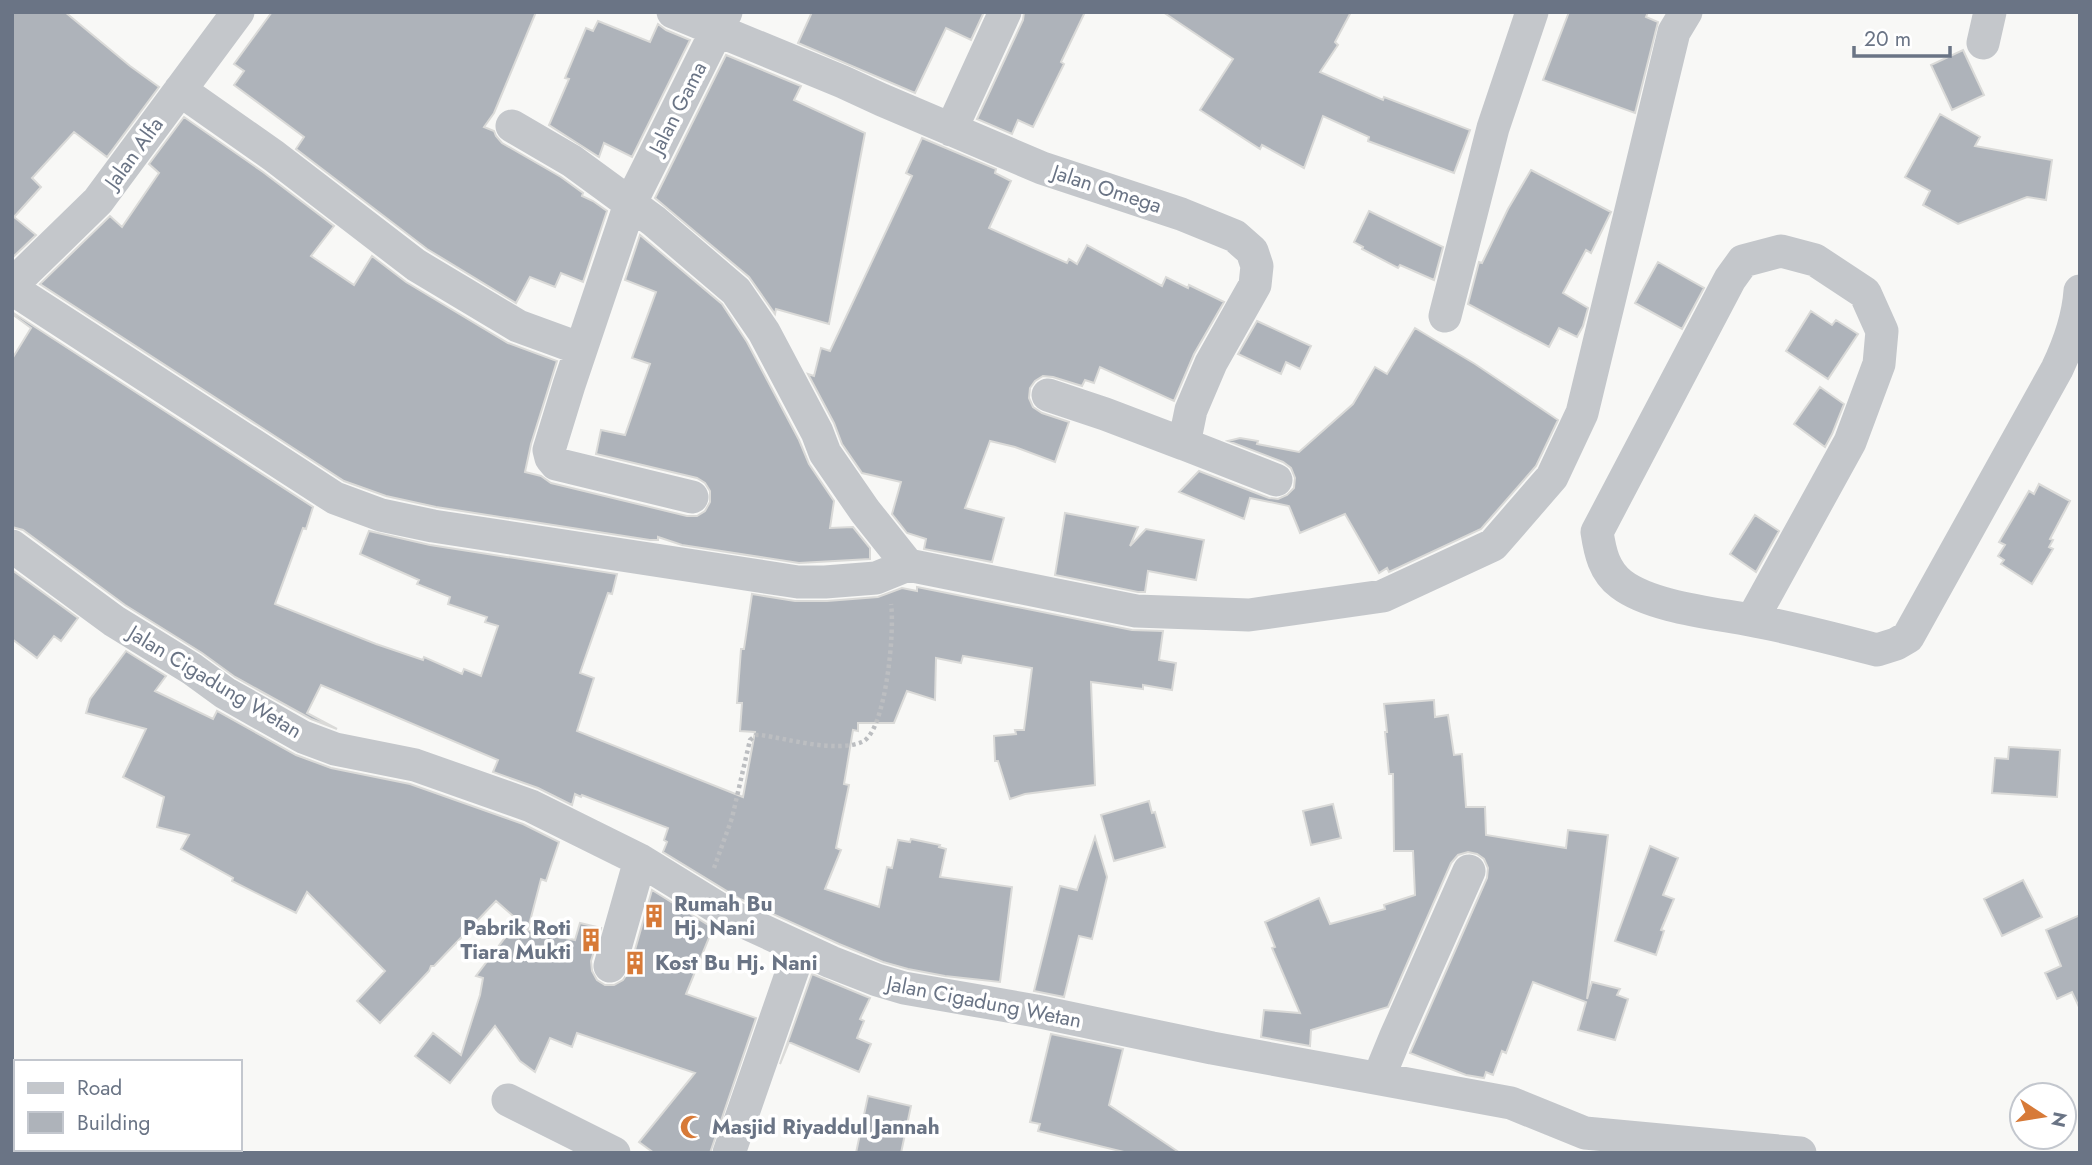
<svg xmlns="http://www.w3.org/2000/svg" width="2092" height="1165" font-family="Jost,sans-serif">
  <style>
    .building { fill: #aeb3ba; stroke: #dadad8; stroke-width: 2 }
    .lines { fill: none; stroke-linecap: round; stroke-linejoin: round }
    .path { stroke: #bcbec1; stroke-width: 4.5; stroke-dasharray: 3.5 3.5; stroke-linecap: butt }
    .minor { stroke: #c4c7cb; stroke-width: 33 }
    .labels { text-anchor: middle; stroke-width: 7; stroke-linejoin: round; paint-order: stroke }
    .street-label { font-size: 21px; fill: #6a7485; stroke: #fff }
    .poi-label { font-size: 21px; font-weight: bold; fill: #6a7485; stroke: #fff; text-anchor: start }
  </style>
  <rect width="100%" height="100%" fill="#f8f8f6"/>
  <path class="building" d="M12,12H65L130,66L159,87L107,157L74,132L32,178L41,187L14,217L36,235L12,258Z
    M272,12H536L494,113L484,127L494,131L496,136L502,143L561,177L583,193L582,196L593,201L607,211L583,282L561,273L555,287L530,277L516,303L427,249L296,149L304,137L234,85L244,71L234,64Z
    M812,12H984L971,40L946,28L915,93L798,43Z
    M1024,12H1085L1061,62L1064,64L1033,127L1018,120L1012,134L977,119L1023,20Z
    M1163,12H1351L1335,42L1338,45L1320,72L1383,100L1384,97L1470,130L1454,173L1368,141L1369,137L1323,116L1304,168L1262,145L1260,149L1200,110L1233,59Z
    M1569,12H1648L1646,17L1658,22L1635,113L1543,80Z
    M598,21L650,42L658,24L666,30L690,40L632,157L604,143L599,157L549,125L569,79L565,78L586,28L593,31Z
    M1963,50L1984,95L1952,110L1931,65Z
    M726,55L801,86L794,100L865,133L829,324L776,309L775,314L749,277L655,198Z
    M1940,114L1980,137L1975,146L2052,160L2046,200L2027,197L1958,224L1923,205L1930,191L1905,177Z
    M184,117L263,172L334,226L311,256L354,285L372,256L406,282L508,343L557,361L531,444L525,472L541,476L551,483L687,516H697L705,511L710,502V491L705,483L697,478L596,454L601,430L625,435L650,364L632,358L656,292L625,280L640,235L722,304L747,342L799,440L809,464L834,501L830,528L853,527L870,548V559L799,563L682,545L658,537V540H650L436,507L386,496L344,481L40,284L110,216L122,227L159,173L149,164Z
    M922,138L996,169L995,173L1011,181L989,228L1067,263L1069,259L1077,264L1087,245L1162,286L1166,277L1188,288L1189,285L1224,302L1194,354L1174,401L1100,367L1094,383L1085,380L1082,386L1053,377L1043,376L1035,381L1030,388L1029,398L1033,407L1042,413L1069,422L1055,462L1015,447L990,441L965,508L1004,518L992,562L924,549L926,539L907,533L892,514L901,482L862,473L842,444L834,423L808,374L814,376L821,348L830,351L912,176L906,173Z
    M1531,170L1611,212L1591,253L1586,250L1563,293L1588,308L1583,326L1577,337L1559,328L1549,347L1468,304L1479,262L1482,263L1508,209Z
    M1369,211L1443,247L1434,280L1400,265L1398,268L1362,249L1363,247L1354,242Z
    M1658,262L1704,288L1682,329L1635,303Z
    M1811,311L1832,325L1836,320L1858,334L1828,379L1786,351Z
    M12,312L313,507L306,529L303,528L275,604L376,644L423,660L424,657L462,674L464,669L481,676L498,626L485,622L487,617L448,604L450,597L417,584L419,580L360,554L369,531L430,545L617,574L612,594L608,593L580,673L594,678L577,731L743,797L755,732L740,731L742,703H737L741,649H744L752,594L795,601H827L878,597L902,588L917,591V587L1132,630L1163,631L1159,660L1176,663L1172,690L1143,685V689L1091,682L1095,785L1025,794L1010,799L998,761H995L994,736L1016,734L1015,730H1024L1032,668L963,656L961,663L936,658L935,700L907,691L894,723H858V731L853,730L844,784L849,785L836,848L841,850L825,889L879,907L887,867L892,868L898,840L910,842L911,839L940,845L939,847L946,849L940,877L1012,887L1000,982L945,976L908,969L883,962L839,944L740,899L663,852L667,842L664,840L668,828L582,795L581,797L575,794L572,805L538,788L493,772L498,760L321,685L307,713L337,729L311,719L235,677L202,653L125,605L23,530L12,527V359L31,328L12,314Z
    M1257,321L1311,346L1300,369L1286,362L1281,374L1238,354Z
    M1415,328L1475,364L1558,420L1536,466L1481,529L1389,572L1387,568L1379,573L1345,514L1300,533L1289,506L1250,498L1244,519L1179,492L1199,471L1269,498L1278,499L1287,495L1294,488L1295,478L1291,468L1283,462L1228,441L1240,438L1258,441L1257,444L1299,452L1353,404L1375,367L1387,374Z
    M1820,387L1844,404L1832,434L1825,447L1794,424Z
    M2039,484L2070,501L2050,539L2053,540L2049,547L2053,549L2032,584L2001,564L2004,560L1998,556L2005,545L1999,542L2029,491L2034,494Z
    M1065,513L1138,527L1130,546L1146,529L1204,540L1196,580L1148,571L1145,592H1138L1055,575Z
    M1755,515L1779,531L1756,572L1730,554Z
    M12,570L78,618L61,641L54,636L37,658L12,639Z
    M126,651L166,676L155,691L213,719L217,711L296,755L331,768L410,784L523,824L559,842L546,881L541,879L528,929L496,901L434,966H431L429,971L380,1023L357,1001L385,971L307,892L296,913L232,881L233,878L181,849L189,835L157,827L164,797L123,777L146,729L86,713L90,699Z
    M1434,700L1435,717L1448,715L1454,755L1462,754L1466,807H1485L1486,835L1566,848L1568,830L1608,835L1587,999L1592,982L1620,989L1617,995L1628,999L1615,1040L1578,1030L1586,1002L1533,982L1506,1053L1502,1051L1493,1075L1486,1072L1484,1078L1466,1075L1410,1053L1487,878L1488,868L1484,859L1477,854L1468,852L1458,855L1451,863L1388,1007L1311,1030L1310,1046L1261,1037L1264,1010L1300,1013L1272,948L1275,947L1265,922L1319,898L1330,924L1385,909L1384,905L1415,895L1413,851H1394L1393,774H1389L1385,732H1387L1384,704Z
    M2009,747L2060,750L2057,797L1992,793L1995,758L2008,759Z
    M1149,801L1152,813L1155,812L1165,847L1114,861L1101,815Z
    M1333,804L1341,838L1311,845L1303,811Z
    M1095,837L1107,877L1092,939L1079,936L1064,997L1034,991L1060,886L1077,890Z
    M1650,846L1678,858L1663,895L1674,899L1661,930L1664,931L1656,955L1615,941Z
    M2023,880L2042,917L2002,936L1984,899Z
    M652,890L713,928L686,994L756,1018L710,1153H654L639,1142L695,1073L577,1033L572,1047L550,1038L535,1072L520,1061L495,1026L450,1083L415,1056L433,1033L461,1055L480,995L483,978L476,976L513,927L575,940L580,923L601,928L591,961L592,971L597,980L605,985H614L623,980L629,971Z
    M2080,915V1009L2072,992L2057,999L2045,973L2061,966L2046,930Z
    M812,974L870,998L860,1019L864,1021L857,1038L871,1044L859,1072L789,1042L780,1064Z
    M1051,1034L1123,1049L1109,1105L1180,1153H1128L1038,1131L1040,1124L1030,1122Z
    M868,1096L911,1106L901,1153H856Z"/>
  <g class="lines">
    <path class="path" d="M714,868L732,818L750,740L756,735H761C789,739 835,753 862,742C886,732 895,629 891,604"/>
    <path class="minor" d="M673,12L843,82L882,100L1042,168L1181,214L1235,236L1252,251L1257,266L1255,285L1211,363L1191,410L1184,444L1276,480
      M1983,43L1990,12
      M180,90L274,156L416,265L518,326L581,349
      M951,130L1005,12
      M16,281L98,201L238,12
      M17,292L335,498L381,515L433,526L798,582H825L876,578L908,565L865,511L825,453L817,432L764,332L736,291L654,221L572,161L512,126
      M1445,316L1493,128L1532,12
      M1048,395L1105,414L1184,444
      M692,497L556,464L551,458L549,450L569,385L630,204L726,12
      M12,546L114,621L192,669L225,693L303,737L335,749L415,765L531,806L640,860L731,916L831,962L877,980L904,988L1036,1011L1212,1048L1511,1103L1585,1133L1800,1153
      M908,565L1136,611L1249,615L1383,596L1493,545L1552,477L1582,413L1674,32L1686,12
      M1752,620L1850,442L1879,364L1882,331L1865,293L1815,260L1781,251L1743,261L1730,279L1597,532C1600,552 1604,571 1621,584C1651,607 1713,613 1750,620C1793,628 1835,639 1877,650L1896,644L1908,637L2057,369C2069,344 2078,319 2080,291
      M610,966L640,860
      M1379,1077L1395,1038L1469,871
      M508,1100L614,1153
      M729,1153L800,949"/>
  </g>
  <defs>
    <g id="building-bare" transform="scale(1.89)"><path d="M-4-6H4V6H1V3H-1V6H-4ZM-2.5-4.3h1.7v1.8h-1.7ZM.8-4.3h1.7v1.8H.8ZM-2.5-1h1.7V.8h-1.7ZM.8-1h1.7V.8H.8Z" fill="#d77a38" stroke="#fff" stroke-width="2.5" paint-order="stroke"/></g>
    <g id="mosque-bare" transform="scale(1.89)"><path d="M3.5-4.9A6 6 0 1 0 3.5 4.9A5 5 0 1 1 3.5-4.9Z" fill="#d77a38" stroke="#fff" stroke-width="2.5" paint-order="stroke"/></g>
  </defs>
  <g fill-rule="evenodd">
    <use href="#building-bare" x="654" y="916"/>
    <use href="#building-bare" x="591" y="940"/>
    <use href="#building-bare" x="635" y="963"/>
    <use href="#mosque-bare" x="692" y="1127"/>
  </g>
  <g class="labels">
    <g class="street-label">
      <text transform="translate(678 108) rotate(-63)" y="7">Jalan Gama</text>
      <text transform="translate(134 153) rotate(-54)" y="7">Jalan Alfa</text>
      <text transform="translate(1107 189) rotate(18)" y="7">Jalan Omega</text>
      <text transform="translate(215 682) rotate(31)" y="7">Jalan Cigadung Wetan</text>
      <text transform="translate(984 1002) rotate(11)" y="7">Jalan Cigadung Wetan</text>
    </g>
    <g class="poi-label">
      <text x="674" y="911">Rumah Bu<tspan x="674" dy="24">Hj. Nani</tspan></text>
      <text x="571" y="935" text-anchor="end">Pabrik Roti<tspan x="571" dy="24">Tiara Mukti</tspan></text>
      <text x="655" y="970">Kost Bu Hj. Nani</text>
      <text x="712" y="1134">Masjid Riyaddul Jannah</text>
    </g>
  </g>
  <rect width="2092" height="1165" fill="none" stroke="#6a7485" stroke-width="28"/>
  <rect x="14" y="1060" width="228" height="91" fill="#ffffff" stroke="#c3c7ce" stroke-width="2"/>
  <rect x="28" y="1083" width="35" height="10" fill="#c4c7cb" stroke="#c3c7ce" stroke-width="2"/>
  <text x="77" y="1095" font-size="21" fill="#6a7485">Road</text>
  <rect x="28" y="1112" width="35" height="21" fill="#aeb3ba" stroke="#c3c7ce" stroke-width="2"/>
  <text x="77" y="1130" font-size="21" fill="#6a7485">Building</text>
  <g transform="translate(2043 1116) rotate(102)"><circle r="33" fill="#ffffff" stroke="#c3c7ce" stroke-width="2"/>
  <path d="M0-5L12 26L0 18L-12 26Z" fill="#d77a38"/>
  <text y="-10" font-size="19" font-weight="bold" text-anchor="middle" fill="#6a7485">N</text>
  </g>
  <path d="M1854 46v10h96v-10" fill="none" stroke="#6a7485" stroke-width="3.5"/>
  <text x="1864" y="46" font-size="21" fill="#6a7485" stroke="#ffffff" stroke-width="5" paint-order="stroke">20 m</text>
</svg>
